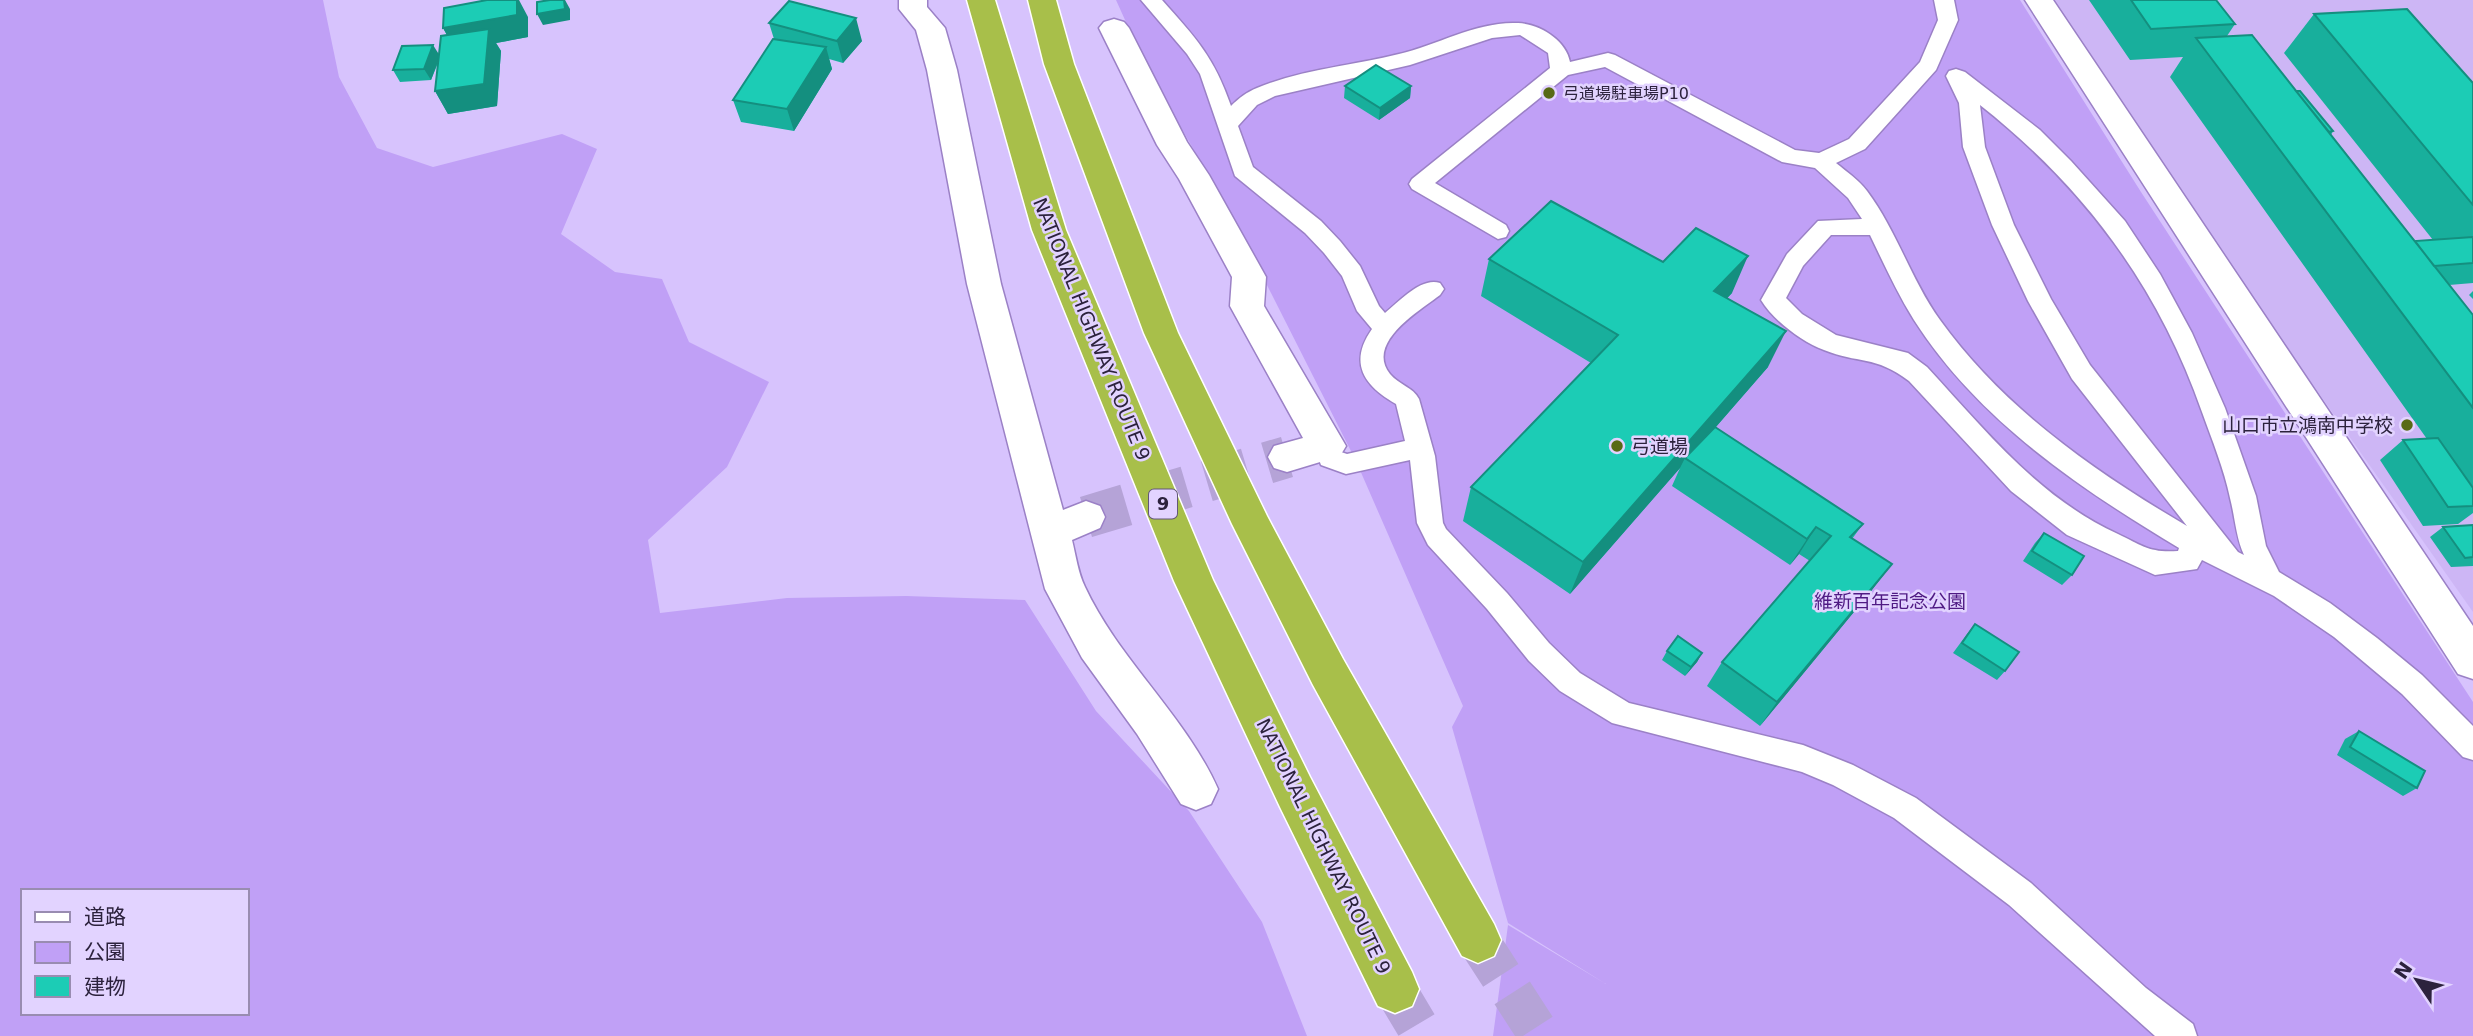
<svg xmlns="http://www.w3.org/2000/svg" width="2473" height="1036" font-family="'DejaVu Sans','Noto Sans JP',sans-serif">
  <style>
    .built { fill: #cdb6f5 }
    .green { fill: #c0a0f6; fill-rule: evenodd }
    .lines { fill: none; stroke-linecap: round; stroke-linejoin: round }
    .minor-tunnel { stroke: #b5a3d7; stroke-width: 42; stroke-dasharray: 42 21; stroke-linecap: butt }
    .trunk-tunnel { stroke: #b5a3d7; stroke-width: 42; stroke-dasharray: 42 21; stroke-linecap: butt }
    .service-casing { stroke: #9b81c6; stroke-width: 3 }
    .minor-casing { stroke: #9b81c6; stroke-width: 3 }
    .trunk-casing { stroke: #fff; stroke-width: 3 }
    .service { fill: #fff; fill-rule: evenodd }
    .minor { fill: #fff; fill-rule: evenodd }
    .trunk { fill: #a8bf4a; fill-rule: evenodd }
    .wall { fill: #18af9c }
    .shaded-wall { fill: #148f7f }
    .building { fill: #1cccb5; stroke: #148f7f; stroke-width: 2 }
    .poi-dot { fill: #586a15; stroke: #e2d3ff; stroke-width: 2.5 }
    .labels { text-anchor: middle; stroke-width: 5; stroke-linejoin: round; paint-order: stroke }
    .far-poi-label { font-size: 16px; fill: #2c223d; stroke: #e2d3ff; text-anchor: start }
    .shield { fill: #e2d3ff; stroke: #635777; stroke-width: 2 }
    .shield-label { font-size: 18px; font-weight: bold; fill: #2c223d }
    .street-label { font-size: 19px; fill: #2c223d; stroke: #e2d3ff }
    .poi-label { font-size: 19px; fill: #2c223d; stroke: #e2d3ff; text-anchor: end }
    .park-label { font-size: 19px; fill: #4f1a84; stroke: #e2d3ff }
  </style>
  <rect width="100%" height="100%" fill="#d7c3fd"/>
  <path class="built" d="M2051,0H2473V612L2210,239Z"/>
  <path class="green" d="M0,0H323L339,77L377,148L433,167L562,134L597,149L561,234L615,272L662,279L689,342L769,382L727,467L648,540L660,613L787,598L906,596L1025,600L1096,711L1189,811L1262,922L1307,1036H0ZM23,891H247V1013H23Z
    M1116,0H2020L2141,192L2473,702V1036H1493L1508,925L1606,984L1508,923L1452,727L1463,706L1356,461L1230,212L1148,71Z"/>
  <g class="lines">
    <path class="minor-tunnel" d="M1086,517L1287,457"/>
    <path class="trunk-tunnel" d="M1478,940L1540,1036
      M1395,989L1423,1036"/>
    <g class="service-casing">
      <path id="service" d="M1141,0H1162C1196,38 1214,57 1231,106C1239,98 1247,92 1257,88C1302,69 1352,66 1399,54C1438,45 1477,21 1518,23C1540,24 1566,40 1570,62L1608,53L1615,55L1795,150L1819,153L1849,139L1920,62L1938,20L1934,0H1954L1958,20L1936,70L1865,149L1836,163C1847,172 1859,180 1867,191C1897,231 1911,280 1940,320C2003,408 2095,472 2187,526L2072,379L2028,301L1992,225L1963,147L1959,103L1946,76L1949,71L1956,69L1965,72L2040,130L2071,161L2125,221L2160,274L2192,333L2225,408L2256,496L2266,546L2279,572L2330,603L2377,638L2422,675L2473,726V760L2463,757L2402,694L2334,637L2274,596L2202,560L2197,569L2155,575L2067,535L2011,491L1909,381C1875,355 1858,364 1824,350C1802,342 1773,320 1761,300L1787,254L1818,221L1862,219L1848,198L1815,168L1782,162L1605,67L1568,75L1435,183L1506,225L1509,231L1506,237L1498,239L1412,189L1409,184L1412,179L1550,68L1548,53L1520,35L1492,38L1410,65L1275,96L1257,105L1238,126L1253,167L1321,221L1340,241L1360,266L1379,306L1385,313C1400,301 1421,277 1440,283L1444,289L1440,295C1419,311 1365,343 1390,374C1399,385 1413,387 1419,399L1435,456L1443,523L1446,529L1507,593L1549,643L1580,673L1629,703L1803,745L1853,765L1916,798L2031,883L2146,988L2193,1024L2197,1036H2155L2009,905L1894,818L1833,785L1802,772L1612,723L1560,691L1529,661L1487,609L1428,545L1417,523L1410,460L1346,474L1321,465L1314,446L1318,439L1327,436L1336,439L1341,452L1347,454L1405,441L1396,404C1364,386 1348,363 1372,329L1357,311L1342,276L1324,253L1305,233L1235,176L1200,74L1187,54ZM1980,105C2084,187 2158,286 2202,412C2212,440 2224,469 2230,498C2235,517 2236,538 2244,555L2238,552L2090,365L2051,299L2014,225L1985,147ZM1831,235H1870C1884,264 1897,293 1914,320C1978,420 2079,488 2179,548L2178,551C2150,553 2143,546 2118,534C2039,498 1985,430 1927,367L1908,353L1836,335L1802,314L1786,298L1803,266Z"/>
    </g>
    <g class="minor-casing">
      <path id="minor" d="M899,0H927V7L945,28L957,70L1001,284L1063,510L1086,501L1100,506L1105,517L1100,528L1072,540C1076,556 1078,573 1085,587C1119,660 1185,715 1218,789L1211,804L1196,810L1181,804L1137,734L1082,658L1045,589L967,284L927,70L916,30L899,9Z
        M2025,0H2053L2473,626V679L2458,674Z
        M1114,19L1124,22L1129,28L1187,142L1209,175L1266,277L1264,306L1346,446L1340,456L1287,472L1274,468L1268,457L1274,446L1303,438L1230,306L1232,277L1179,179L1157,145L1099,28L1104,22Z"/>
    </g>
    <g class="trunk-casing">
      <path id="trunk" d="M967,0H995L1066,230L1213,580L1310,777L1412,972L1419,989L1412,1006L1395,1013L1378,1006L1280,807L1174,581L1032,230Z
        M1028,0H1056L1074,64L1178,333L1267,516L1343,659L1494,924L1501,940L1494,956L1478,963L1462,956L1313,685L1232,524L1144,333L1044,64Z"/>
    </g>
    <use href="#service" class="service"/>
    <use href="#minor" class="minor"/>
    <use href="#trunk" class="trunk"/>
  </g>
  <path class="wall" d="M2089,0H2216L2235,24L2227,36L2296,91L2333,131L2331,135L2415,241L2433,240L2284,53L2314,14L2473,83V283L2449,285L2473,315V513L2458,524L2423,526L2380,460L2403,440L2427,439L2170,77L2183,57L2130,60Z
    M528,17V37L496,43L501,51L497,106L448,114L435,91L438,63L431,80L400,82L393,70L439,54L447,35L443,28Z
    M769,23L862,41L843,63L829,59L832,69L794,131L741,122L733,100L774,39Z
    M1345,86H1411L1410,98L1379,120L1344,98Z
    M1489,259L1663,262L1732,293L1727,298L1768,367L1715,428L1863,524L1852,539L1872,590L1760,726L1707,686L1722,662L1810,561L1799,554L1790,565L1672,486L1680,468L1570,594L1463,521L1471,487L1591,363L1481,296Z
    M2473,291V299L2469,295Z
    M2473,525V566L2451,567L2430,537L2443,527Z
    M2044,533L2072,575L2062,585L2023,561L2035,543Z
    M1975,624L2005,671L1997,680L1953,653L1967,634Z
    M1667,651L1702,653L1697,662L1685,676L1662,660Z
    M2359,731L2417,788L2403,796L2337,755L2345,739Z"/>
  <path class="shaded-wall" d="M517,0H519L528,17V37L496,43L501,51L497,106L448,114L435,91L456,51L443,28Z
    M564,0H565L570,9V20L543,25L537,14Z
    M856,18L862,41L843,63L837,41Z
    M433,45L440,56L431,80L424,69Z
    M826,47L832,69L794,131L787,109Z
    M1411,86L1410,98L1379,120L1380,108Z
    M1748,256L1732,293L1699,328L1714,291Z
    M1786,331L1768,367L1688,459L1685,458L1680,468L1570,594L1583,562Z
    M1816,527L1799,554L1790,565L1807,539Z
    M1892,564L1872,590L1760,726L1777,702Z
    M1702,653L1697,662L1685,676L1691,667Z"/>
  <path class="building" d="M487,0H517V15L443,28L444,8Z
    M550,0H564L565,9L537,14V2Z
    M2131,0H2216L2235,24L2151,29Z
    M789,1L856,18L837,41L769,23Z
    M2407,9L2473,83V205L2314,14Z
    M489,29L484,84L435,91L441,36Z
    M2252,35L2473,315V408L2196,38Z
    M773,39L826,47L787,109L733,100Z
    M433,45L424,69L393,70L402,46Z
    M1376,65L1411,86L1380,108L1345,86Z
    M2296,91H2300L2333,131L2329,132Z
    M1551,201L1663,262L1696,228L1748,256L1714,291L1786,331L1583,562L1471,487L1618,335L1489,259Z
    M2473,237V263L2434,266L2415,241Z
    M1715,427L1863,524L1850,537L1892,564L1777,702L1722,662L1831,536L1816,527L1807,539L1685,458Z
    M2438,438L2473,488V506L2448,507L2403,440Z
    M2473,525V557L2465,558L2443,527Z
    M2044,533L2084,556L2072,575L2032,551Z
    M1975,624L2019,652L2005,671L1962,643Z
    M1678,636L1702,653L1691,667L1667,651Z
    M2359,731L2425,771L2417,788L2350,747Z"/>
  <g class="poi-dot">
    <circle cx="1549" cy="93" r="7"/>
    <circle cx="2407" cy="425" r="7"/>
    <circle cx="1617" cy="446" r="7"/>
  </g>
  <g class="labels">
    <g class="far-poi-label">
      <text x="1563" y="99">弓道場駐車場P10</text>
    </g>
    <rect class="shield" x="1149" y="489.5" width="28" height="29" rx="5"/>
    <g class="shield-label">
      <text x="1163" y="510">9</text>
    </g>
    <g class="street-label">
      <text transform="translate(1092 329) rotate(68)" y="7">NATIONAL HIGHWAY ROUTE 9</text>
      <text transform="translate(1324 846) rotate(64)" y="7">NATIONAL HIGHWAY ROUTE 9</text>
    </g>
    <g class="poi-label">
      <text x="2393" y="432">山口市立鴻南中学校</text>
      <text x="1631" y="453" text-anchor="start">弓道場</text>
    </g>
    <g class="park-label">
      <text x="1890" y="608">維新百年記念公園</text>
    </g>
  </g>
  <rect x="21" y="889" width="228" height="126" fill="#e2d3ff" stroke="#998cb1" stroke-width="2"/>
  <rect x="35" y="912" width="35" height="10" fill="#ffffff" stroke="#998cb1" stroke-width="2"/>
  <text x="84" y="924" font-size="21" fill="#2c223d">道路</text>
  <rect x="35" y="942" width="35" height="21" fill="#c0a0f6" stroke="#998cb1" stroke-width="2"/>
  <text x="84" y="959" font-size="21" fill="#2c223d">公園</text>
  <rect x="35" y="976" width="35" height="21" fill="#1cccb5" stroke="#998cb1" stroke-width="2"/>
  <text x="84" y="994" font-size="21" fill="#2c223d">建物</text>
  <g transform="translate(2417 980) rotate(305)" stroke="#e2d3ff" stroke-width="5" paint-order="stroke">
  <path d="M0-5L12 26L0 18L-12 26Z" fill="#2c223d"/>
  <text y="-10" font-size="19" font-weight="bold" text-anchor="middle" fill="#2c223d">N</text>
  </g>
</svg>
